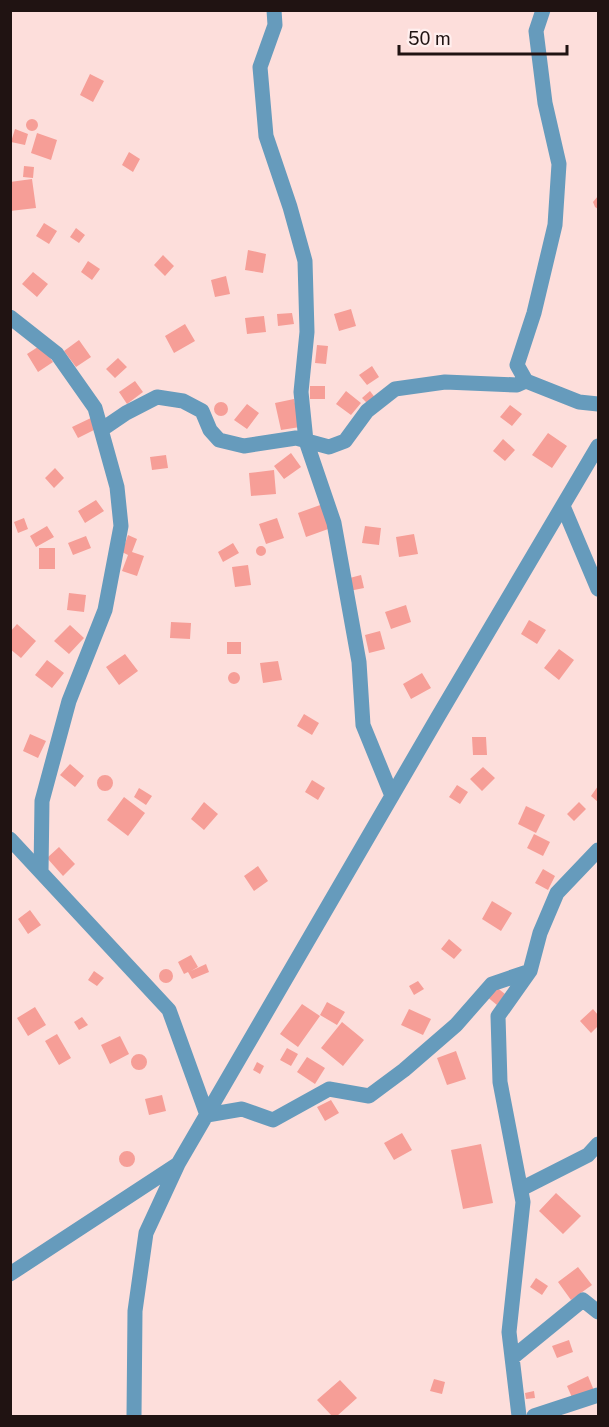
<svg xmlns="http://www.w3.org/2000/svg" width="609" height="1427" font-family="'Public Sans',sans-serif">
  <style>
    .building { fill: #f69e97 }
    .lines { fill: none; stroke-linecap: round; stroke-linejoin: round }
    .minor { stroke: #669bbc; stroke-width: 15 }
  </style>
  <rect width="100%" height="100%" fill="#fddedb"/>
  <path class="building" d="M90,74L104,81L93,102L80,95Z
    M26 125a6 6 0 1 1 12 0a6 6 0 1 1-12 0Z
    M15,129L28,134L25,145L11,142Z
    M37,133L57,140L51,160L31,153Z
    M129,152L140,159L133,172L122,165Z
    M24,166L34,167L33,178L23,177Z
    M32,179L36,208L10,211V182Z
    M598,196V209L595,207L593,202Z
    M44,223L57,231L49,244L36,236Z
    M76,228L85,235L79,243L70,237Z
    M248,250L266,254L263,273L245,270Z
    M163,255L174,266L165,276L154,265Z
    M88,261L100,269L92,280L81,272Z
    M33,272L48,284L37,297L22,284Z
    M226,276L230,294L215,297L211,280Z
    M351,309L356,326L339,331L334,314Z
    M292,313L294,324L278,326L277,314Z
    M264,316L266,332L247,334L245,318Z
    M185,324L195,341L174,353L165,336Z
    M79,340L91,357L76,367L64,351Z
    M41,345L53,362L38,372L27,354Z
    M317,345L328,346L326,364L315,363Z
    M118,358L127,367L115,378L106,369Z
    M372,366L379,377L367,385L359,375Z
    M135,381L143,392L127,404L119,392Z
    M310,386H325V399H310Z
    M346,391L361,403L351,415L336,404Z
    M370,391L376,399L369,405L362,398Z
    M294,399L300,427L281,430L275,403Z
    M214 409a7 7 0 1 1 14 0a7 7 0 1 1-14 0Z
    M247,404L259,413L247,429L234,420Z
    M510,405L522,414L512,426L500,417Z
    M93,417L98,428L78,438L72,427Z
    M548,433L567,446L552,468L532,455Z
    M503,439L515,450L505,461L493,451Z
    M291,453L301,467L284,479L274,466Z
    M166,455L168,468L152,470L150,457Z
    M55,468L64,478L54,488L45,478Z
    M274,470L276,494L251,496L249,473Z
    M96,500L104,511L85,523L78,511Z
    M323,504L331,528L306,537L298,513Z
    M24,518L28,529L18,533L14,522Z
    M277,518L284,538L266,544L259,524Z
    M47,526L54,537L36,547L30,536Z
    M365,526L381,528L379,545L362,543Z
    M414,534L418,554L399,557L396,537Z
    M128,535L137,539L132,552L144,556L137,576L122,571L128,555L122,552Z
    M86,536L91,548L73,555L68,543Z
    M233,543L239,553L223,562L218,552Z
    M256 551a5 5 0 1 1 10 0a5 5 0 1 1-10 0Z
    M39,548H55V569H39Z
    M248,565L251,585L235,587L232,567Z
    M361,575L364,588L349,591L346,579Z
    M69,593L86,595L84,612L67,610Z
    M406,605L411,622L391,629L385,612Z
    M529,620L546,630L537,644L521,634Z
    M171,622L191,623L190,639L170,638Z
    M17,624L36,641L21,658L10,649V632Z
    M70,625L84,638L69,654L54,641Z
    M380,631L385,649L369,653L365,635Z
    M227,642H241V654H227Z
    M559,649L574,660L559,680L544,668Z
    M125,654L138,671L119,685L106,667Z
    M47,660L64,673L52,688L35,675Z
    M278,661L282,680L263,683L260,663Z
    M228 678a6 6 0 1 1 12 0a6 6 0 1 1-12 0Z
    M422,673L431,688L411,699L403,684Z
    M304,714L319,723L312,735L297,726Z
    M30,734L46,741L38,758L23,751Z
    M472,737H486L487,755H473Z
    M70,764L84,776L75,787L60,775Z
    M483,767L495,778L482,791L470,779Z
    M97 783a8 8 0 1 1 16 0a8 8 0 1 1-16 0Z
    M312,780L325,788L318,800L305,792Z
    M457,785L468,792L460,804L449,797Z
    M598,786V802L591,796Z
    M139,788L152,796L146,805L134,797Z
    M124,797L145,813L128,836L107,820Z
    M204,802L218,814L204,830L191,819Z
    M579,802L586,809L574,821L567,814Z
    M526,806L545,815L536,833L518,824Z
    M534,834L550,842L543,856L527,848Z
    M59,847L75,864L63,876L47,858Z
    M258,866L268,881L254,891L244,876Z
    M543,869L555,876L548,890L535,883Z
    M492,901L512,913L501,931L482,919Z
    M30,910L41,925L28,934L18,919Z
    M449,939L462,950L454,959L441,949Z
    M191,955L198,967L191,971L206,964L209,972L192,979L188,972L184,974L178,962Z
    M159 976a7 7 0 1 1 14 0a7 7 0 1 1-14 0Z
    M94,971L104,978L97,986L88,980Z
    M418,981L424,989L414,995L409,986Z
    M495,986L505,994L497,1005L486,996Z
    M327,1002L345,1012L337,1025L320,1015Z
    M302,1004L320,1016L298,1047L280,1034Z
    M35,1007L46,1025L28,1036L17,1018Z
    M409,1009L431,1019L423,1035L401,1025Z
    M593,1009L598,1015V1026L591,1033L580,1021Z
    M82,1017L88,1025L79,1030L74,1022Z
    M342,1022L364,1040L343,1066L321,1048Z
    M57,1034L71,1058L59,1065L45,1041Z
    M120,1036L129,1054L110,1064L101,1045Z
    M287,1048L298,1054L291,1066L280,1060Z
    M456,1051L466,1079L447,1085L437,1058Z
    M131 1062a8 8 0 1 1 16 0a8 8 0 1 1-16 0Z
    M307,1057L325,1068L315,1084L297,1072Z
    M257,1062L264,1066L260,1074L253,1070Z
    M162,1095L166,1111L149,1115L145,1099Z
    M331,1100L339,1113L325,1121L317,1107Z
    M402,1133L412,1150L394,1160L384,1143Z
    M481,1144L493,1203L463,1209L451,1150Z
    M119 1159a8 8 0 1 1 16 0a8 8 0 1 1-16 0Z
    M556,1193L581,1216L563,1234L539,1211Z
    M578,1267L592,1285L571,1300L558,1282Z
    M536,1278L548,1286L542,1295L530,1287Z
    M569,1340L573,1352L557,1358L552,1346Z
    M588,1376L595,1393L574,1402L567,1386Z
    M434,1379L445,1382L442,1394L430,1391Z
    M340,1380L357,1398L337,1416H332L317,1400Z
    M534,1391L535,1398L526,1399L525,1393Z"/>
  <g class="lines">
    <path class="minor" d="M274,10L275,25L260,67L266,136L290,207L305,261L307,332L301,392L306,441L334,523L359,662L363,725L392,796
      M543,10L536,31L545,103L559,164L555,225L534,313L517,365L526,381L579,402L598,404
      M10,317L57,354L95,408L117,487L121,526L105,610L69,701L42,801L41,872
      M101,430L126,413L157,397L183,401L202,411L210,430L219,440L244,446L296,438L329,447L345,441L367,411L395,389L445,382L517,385L526,381
      M563,506L598,589
      M10,839L169,1010L207,1115L242,1109L273,1120L329,1089L369,1096L404,1070L456,1025L492,984L530,971
      M521,1189L588,1155L598,1144
      M10,1274L178,1164
      M512,1358L583,1300L598,1312
      M134,1416L135,1311L146,1233L178,1164L439,715L598,446
      M519,1416L509,1332L523,1202L500,1082L498,1016L530,971L540,933L557,893L598,850
      M534,1416L598,1395"/>
  </g>
  <rect width="609" height="1427" fill="none" stroke="#201312" stroke-width="24"/>
  <path d="M399 45v9h168v-9" fill="none" stroke="#201312" stroke-width="3"/>
  <text x="408" y="45" font-size="18" fill="#201312" stroke="#ffefee" stroke-width="4.5" paint-order="stroke">50 m</text>
</svg>
